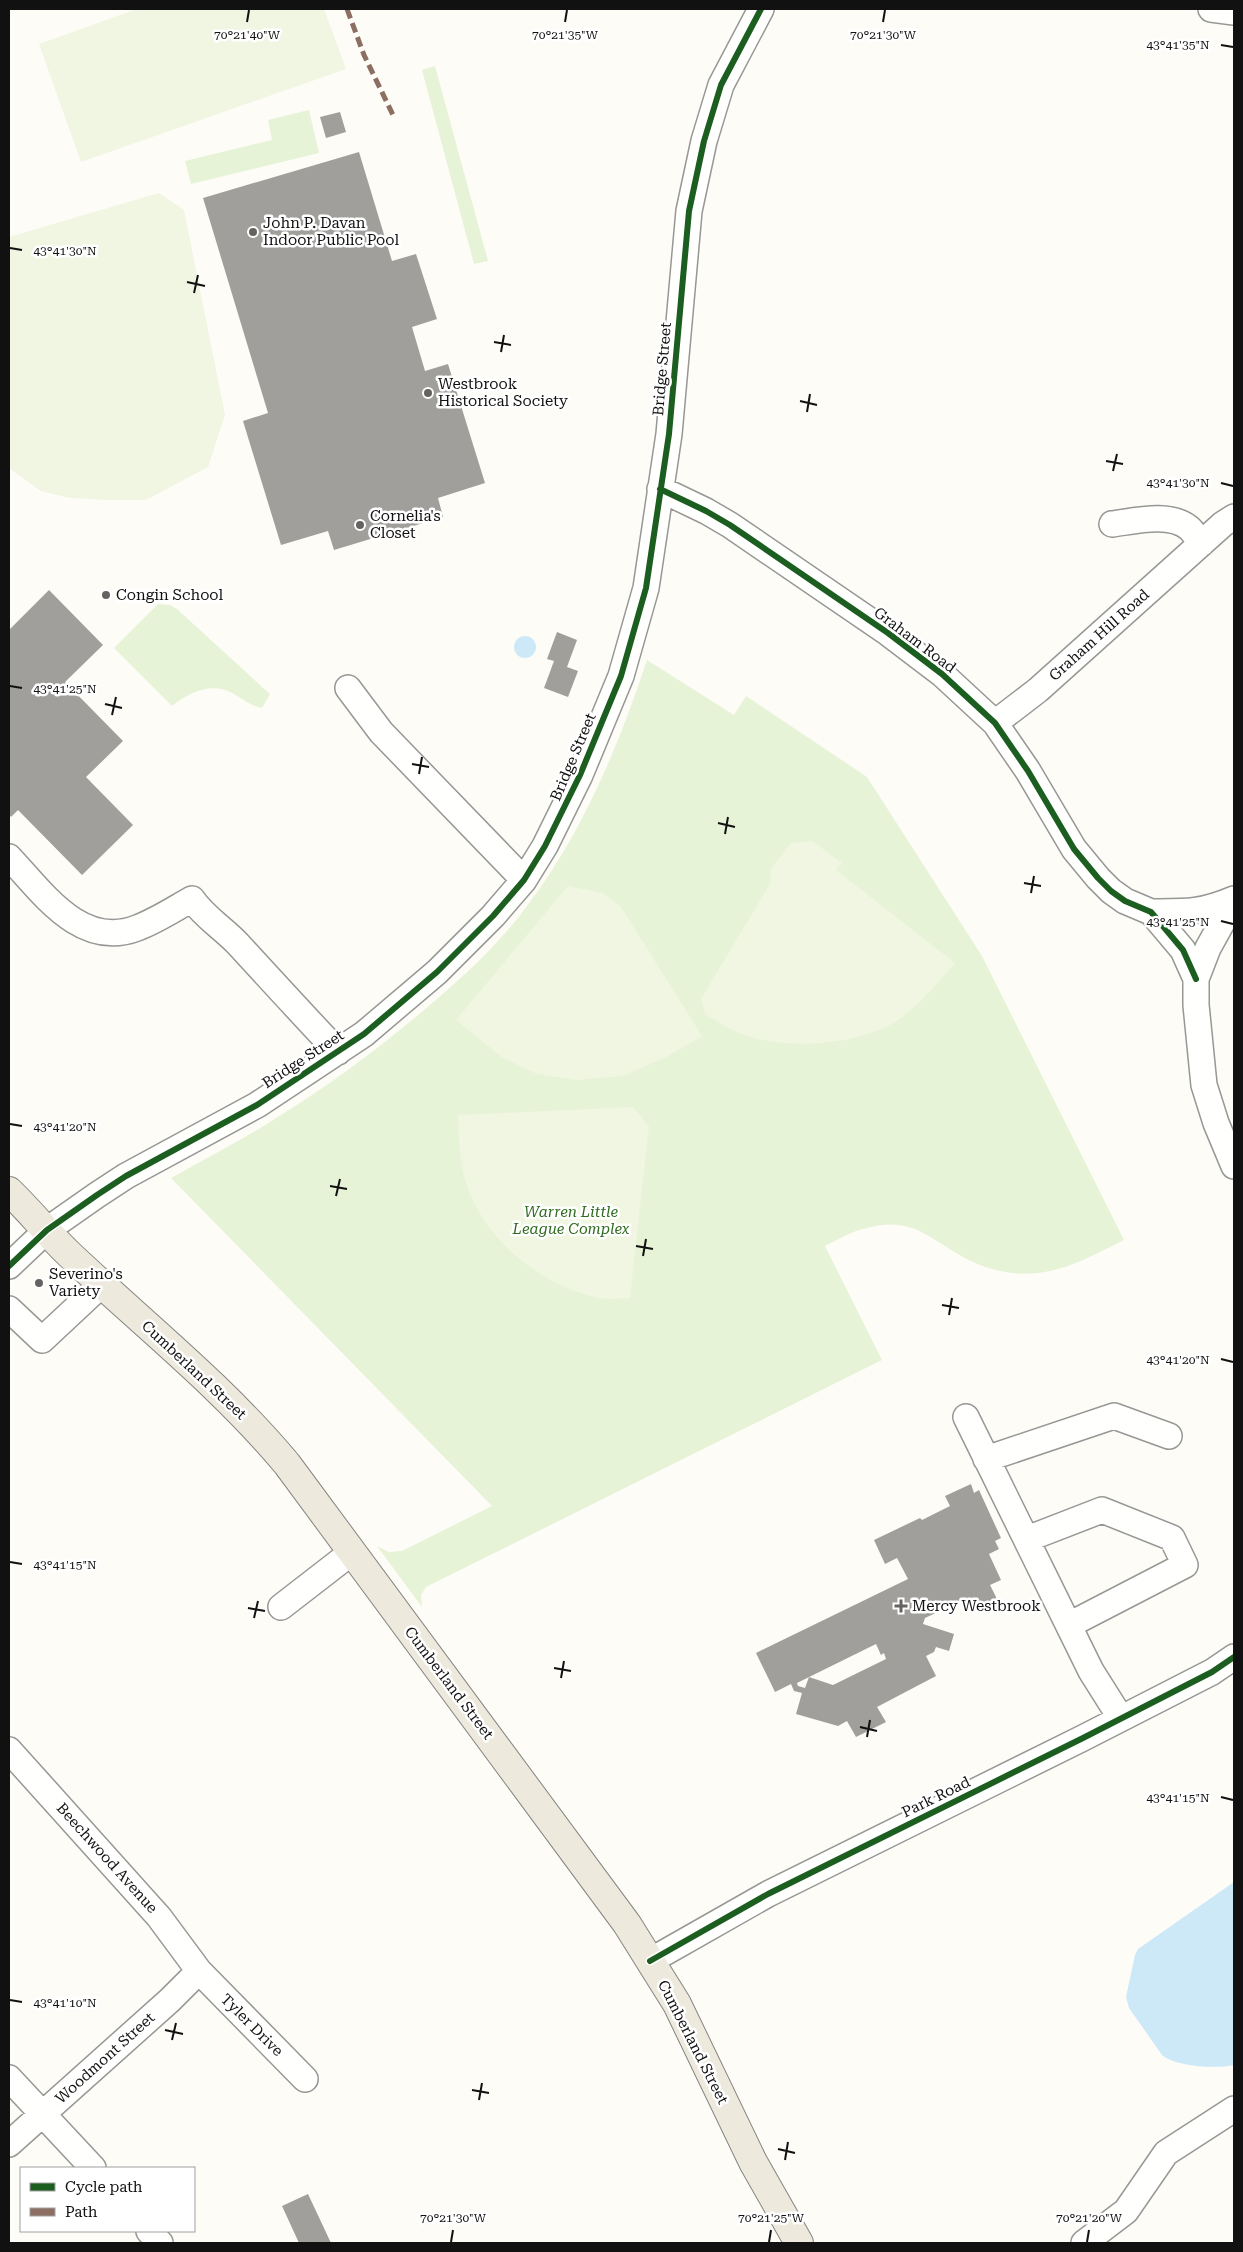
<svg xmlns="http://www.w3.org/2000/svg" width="1243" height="2252" font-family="'Roboto Serif',serif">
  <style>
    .green { fill: #e7f3d7 }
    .pitch { fill: #f0f6e1 }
    .water { fill: #cde8f7 }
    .building { fill: #a19f9c; fill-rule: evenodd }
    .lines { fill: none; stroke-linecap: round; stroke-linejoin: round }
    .minor-casing { stroke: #979795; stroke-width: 28 }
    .major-casing { stroke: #858482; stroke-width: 30 }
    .minor { stroke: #fffffe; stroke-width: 25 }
    .major { stroke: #ede9dc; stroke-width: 28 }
    .quiet { stroke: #8d6e63; stroke-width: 5; stroke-dasharray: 10 5; stroke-linecap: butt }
    .cycleway-casing { stroke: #fff; stroke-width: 9 }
    .cycleway { stroke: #1b5e20; stroke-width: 6 }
    .ticks { fill: none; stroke: #111; stroke-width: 2 }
    .poi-dot { fill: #646362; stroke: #fff; stroke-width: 2 }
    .labels { text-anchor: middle; stroke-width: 5; stroke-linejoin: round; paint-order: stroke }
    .poi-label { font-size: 15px; fill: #111; stroke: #fff; text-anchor: start }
    .street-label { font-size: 15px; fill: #111; stroke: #fff }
    .park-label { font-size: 15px; font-style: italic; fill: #2f6b1f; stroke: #fff }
    .ticks-label { font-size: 12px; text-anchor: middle; fill: #111; stroke: #fff; stroke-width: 5; stroke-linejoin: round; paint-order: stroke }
  </style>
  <rect width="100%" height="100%" fill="#fdfcf7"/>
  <path class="green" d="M435,66L488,261L474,264L422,70Z
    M309,110L319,153L191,184L185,161L272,140L268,120Z
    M158,604L170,605L177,609L270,694L262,708C251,706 244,700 234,694C213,681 189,692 172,706L114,648Z
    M647,660L734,715L746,696L867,777L982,956L1124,1240C1088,1258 1054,1278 1012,1273C997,1271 982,1267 969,1260C931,1241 914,1215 867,1228C852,1231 839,1239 825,1246L882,1360L426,1587L421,1595L422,1607L377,1546L389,1552L402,1551L492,1506L171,1178C205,1159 240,1141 273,1120C324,1089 371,1054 417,1016C455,984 494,950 524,910C581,836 618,748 647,660Z"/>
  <path class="pitch" d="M137,9H324L346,69L81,162L39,44Z
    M159,193L184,210L225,415L208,467L146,500H107L70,498L41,491L9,468V237Z
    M812,841L842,863L836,870L955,963C938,983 917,1008 895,1022C853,1047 779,1051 734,1031C724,1026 714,1019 705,1014L701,999L771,882L770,870L791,843Z
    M568,886L603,893L621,907L702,1036L668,1056L623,1076L577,1080L537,1074L502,1057L456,1020Z
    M633,1107L649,1126L630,1298C620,1298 608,1300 599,1298C542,1286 484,1240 466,1183C459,1161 459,1137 458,1115Z"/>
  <path class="water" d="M514 647a11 11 0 1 1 22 0a11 11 0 1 1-22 0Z
    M1234,1882V2065C1216,2069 1177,2067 1162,2055L1129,2008L1126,1997L1135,1955L1138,1949Z"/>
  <path class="building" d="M340,112L346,132L326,138L320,117Z
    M359,152L392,261L416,254L437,319L412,327L425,371L448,364L485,483L438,498L443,517L334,550L328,531L281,545L243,421L268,413L203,198Z
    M49,590L103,645L65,682L123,741L86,777L133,825L82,875L18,810L11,817L9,814V630Z
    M557,632L577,640L567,667L578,671L568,697L544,688L554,661L547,659Z
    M971,1484L974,1493L979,1490L1001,1538L995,1541L999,1549L989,1554L1001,1580L990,1585L998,1601L974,1612L968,1598L925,1618L923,1624L954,1634L949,1651L936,1647L934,1652L926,1656L936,1676L877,1707L886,1722L856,1737L847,1721L838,1726L796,1714L802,1693L794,1691L791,1684L775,1692L756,1653L908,1579L897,1558L885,1564L874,1540L920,1518L922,1520L950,1506L945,1496ZM876,1644L881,1655L884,1653L886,1659L833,1685L809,1677L805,1688L798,1686L797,1683Z
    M308,2194L331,2243H299L282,2206Z"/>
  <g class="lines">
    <g class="minor-casing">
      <path id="minor" d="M1211,9L1234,12
        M660,489L706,511L730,525L888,633L942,674L995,723L1028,771L1074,849L1098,878L1111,891L1125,901L1151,912L1183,950L1196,979
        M1112,524C1135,521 1170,512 1189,528C1194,532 1197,539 1201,544
        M348,688L381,732L524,880
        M995,723L1038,690L1223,524L1234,517
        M9,857C42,892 81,950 137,928C156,921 174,909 192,899C204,917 223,928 238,944C271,980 304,1016 338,1052
        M1234,901L1208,948L1196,979V1005L1204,1085L1216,1123L1234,1166
        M1151,912C1186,912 1201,913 1234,899
        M9,1266L47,1230L97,1195L126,1176L257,1105L364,1034L437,972L493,916L524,880L545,846L580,775L621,676L646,588L669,434L689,211L704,141L721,85L761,9
        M9,1309L42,1340L102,1284
        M966,1417L1091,1671L1120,1717
        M986,1459L1114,1416L1169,1436
        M1027,1539L1102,1510L1172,1538L1185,1565L1069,1625
        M281,1607L352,1552
        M9,1750L159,1917L199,1971L305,2079
        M650,1961L768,1894L1083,1738L1212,1672L1234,1657
        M9,2078L93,2168
        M9,2144L170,2000L199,1971
        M149,2231L160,2243
        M1084,2243L1126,2211L1166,2153L1234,2109"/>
    </g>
    <g class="major-casing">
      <path id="major" d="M9,1191C30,1211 48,1234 69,1254C142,1323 222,1386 287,1464L627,1924L677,2004L753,2162L799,2243"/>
    </g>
    <use href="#minor" class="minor"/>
    <use href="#major" class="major"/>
    <path class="quiet" d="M347,9L364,55L393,115"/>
    <g class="cycleway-casing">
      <path id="cycleway" d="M660,489L706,511L730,525L888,633L942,674L995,723L1028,771L1074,849L1098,878L1111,891L1125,901L1151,912L1183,950L1196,979
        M9,1266L47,1230L97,1195L126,1176L257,1105L364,1034L437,972L493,916L524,880L545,846L580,775L621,676L646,588L669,434L689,211L704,141L721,85L761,9
        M650,1961L768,1894L1083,1738L1212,1672L1234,1657"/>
    </g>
    <use href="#cycleway" class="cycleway"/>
  </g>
  <path class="ticks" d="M247,22L249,10M565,22L567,10M883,22L885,10M1221,45L1233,47M10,248L22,250M187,282L205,286M194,293L198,275M494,342L511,345M501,352L504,335M800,401L817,405M807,412L810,394M1106,461L1123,464M1113,471L1117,454M1221,483L1233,486M10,686L22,688M105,704L122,708M112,715L116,697M412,764L429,767M419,774L422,757M718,823L735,827M725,834L728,817M1024,883L1041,886M1031,893L1034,876M1221,921L1233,924M10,1124L22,1126M330,1186L347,1189M336,1196L340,1179M636,1246L653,1249M643,1256L646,1239M942,1305L959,1308M949,1315L952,1298M1221,1359L1233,1362M10,1562L22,1564M248,1608L265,1611M254,1618L258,1601M554,1668L571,1671M561,1678L564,1661M860,1727L877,1731M867,1737L870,1720M1221,1797L1233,1800M10,2000L22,2002M165,2030L183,2034M172,2040L176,2023M472,2090L489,2093M479,2100L482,2083M778,2149L795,2153M785,2160L788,2142M451,2242L453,2230M769,2242L771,2230M1087,2242L1089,2230"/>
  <g class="poi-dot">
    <circle cx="253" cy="232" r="5"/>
    <circle cx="428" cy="393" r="5"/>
    <circle cx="360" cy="525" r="5"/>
    <circle cx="106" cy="595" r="5"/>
    <circle cx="39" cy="1283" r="5"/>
    <path d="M898.5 1598.5h5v5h5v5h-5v5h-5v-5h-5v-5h5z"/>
  </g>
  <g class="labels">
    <g class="poi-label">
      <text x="263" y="228">John P. Davan<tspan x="263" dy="17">Indoor Public Pool</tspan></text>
      <text x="438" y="389">Westbrook<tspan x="438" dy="17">Historical Society</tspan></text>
      <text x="370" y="521">Cornelia's<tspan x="370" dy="17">Closet</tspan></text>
      <text x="116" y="600">Congin School</text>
      <text x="49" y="1279">Severino's<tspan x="49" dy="17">Variety</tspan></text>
      <text x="912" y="1611">Mercy Westbrook</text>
    </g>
    <g class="street-label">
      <text transform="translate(662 369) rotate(-85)" y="5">Bridge Street</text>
      <text transform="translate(1099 635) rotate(-42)" y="5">Graham Hill Road</text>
      <text transform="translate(915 640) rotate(37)" y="5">Graham Road</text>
      <text transform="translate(573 757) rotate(-67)" y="5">Bridge Street</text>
      <text transform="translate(303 1059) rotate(-33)" y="5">Bridge Street</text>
      <text transform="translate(194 1370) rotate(43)" y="5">Cumberland Street</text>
      <text transform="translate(449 1683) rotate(53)" y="5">Cumberland Street</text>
      <text transform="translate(936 1797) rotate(-26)" y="5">Park Road</text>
      <text transform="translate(107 1858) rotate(48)" y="5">Beechwood Avenue</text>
      <text transform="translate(252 2025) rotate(45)" y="5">Tyler Drive</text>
      <text transform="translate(693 2042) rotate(63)" y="5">Cumberland Street</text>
      <text transform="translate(105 2058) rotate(-42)" y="5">Woodmont Street</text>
    </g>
    <g class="park-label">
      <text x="571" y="1217">Warren Little<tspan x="571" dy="17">League Complex</tspan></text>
    </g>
  </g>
  <g class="ticks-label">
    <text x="247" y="39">70°21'40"W</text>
    <text x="565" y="39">70°21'35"W</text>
    <text x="883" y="39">70°21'30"W</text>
    <text x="1178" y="49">43°41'35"N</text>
    <text x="65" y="255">43°41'30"N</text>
    <text x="1178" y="487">43°41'30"N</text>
    <text x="65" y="693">43°41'25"N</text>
    <text x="1178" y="926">43°41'25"N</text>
    <text x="65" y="1131">43°41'20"N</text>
    <text x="1178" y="1364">43°41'20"N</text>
    <text x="65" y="1569">43°41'15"N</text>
    <text x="1178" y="1802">43°41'15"N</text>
    <text x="65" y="2007">43°41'10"N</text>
    <text x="453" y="2222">70°21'30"W</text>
    <text x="771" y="2222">70°21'25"W</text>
    <text x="1089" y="2222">70°21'20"W</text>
  </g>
  <rect width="1243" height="2252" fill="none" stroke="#111111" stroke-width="20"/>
  <rect x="20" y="2167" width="175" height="65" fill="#ffffff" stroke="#a0a0a0"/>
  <rect x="30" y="2183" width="25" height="8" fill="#1b5e20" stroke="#a0a0a0"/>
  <text x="65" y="2192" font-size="15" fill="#111111">Cycle path</text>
  <rect x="30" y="2208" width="25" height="8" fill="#8d6e63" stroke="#a0a0a0"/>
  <text x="65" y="2217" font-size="15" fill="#111111">Path</text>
</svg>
